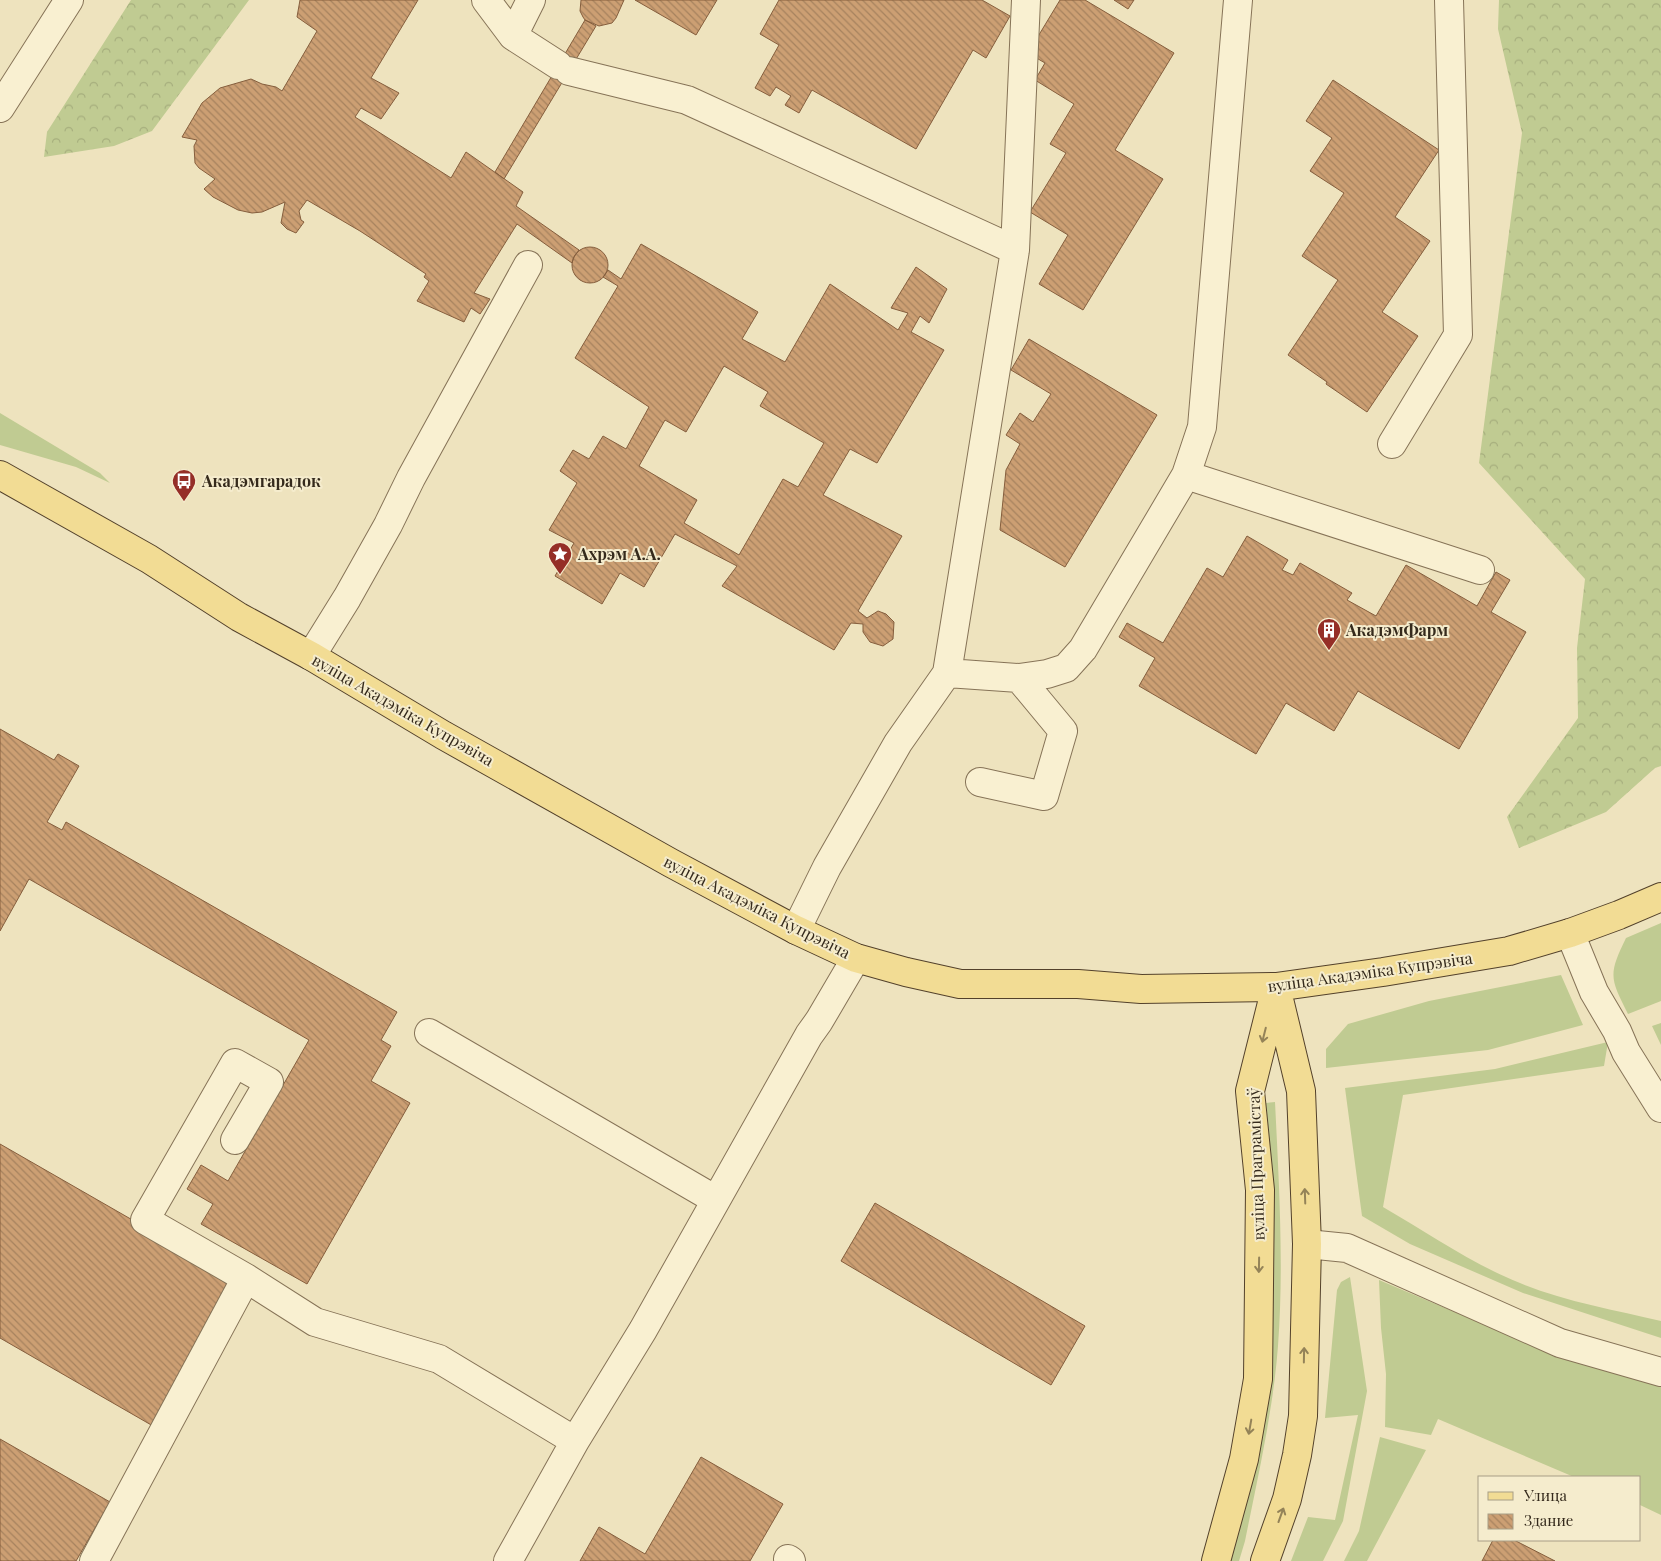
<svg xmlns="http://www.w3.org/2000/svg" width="1661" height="1561" font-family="'Playfair Display',serif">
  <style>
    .grass { fill: #c0cb92 }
    .forest { fill: url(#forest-crowns) }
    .building { fill: url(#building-back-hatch); stroke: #855e3d; fill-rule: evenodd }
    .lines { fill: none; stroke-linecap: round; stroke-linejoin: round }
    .minor-casing { stroke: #867357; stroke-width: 30 }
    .major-casing { stroke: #53412b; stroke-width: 30 }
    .minor { stroke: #f9f0d1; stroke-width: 28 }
    .major { stroke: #f2dc94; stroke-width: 28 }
    .oneway { stroke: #948358 }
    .labels { text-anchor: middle; stroke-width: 4; stroke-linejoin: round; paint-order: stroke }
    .poi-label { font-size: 16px; font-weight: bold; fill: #352a1c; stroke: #f5eccd; text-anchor: start }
    .street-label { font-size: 16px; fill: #352a1c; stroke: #f5eccd }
  </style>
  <defs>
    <pattern id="forest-crowns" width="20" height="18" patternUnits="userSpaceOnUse" patternTransform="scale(1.25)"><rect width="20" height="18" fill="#c0cb92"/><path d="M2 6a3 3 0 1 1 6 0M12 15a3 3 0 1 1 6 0" fill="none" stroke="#a6ae7d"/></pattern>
    <pattern id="building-back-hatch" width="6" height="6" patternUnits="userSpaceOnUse" patternTransform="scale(1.25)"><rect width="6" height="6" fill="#cc9f73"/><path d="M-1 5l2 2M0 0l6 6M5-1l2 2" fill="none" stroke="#a6825e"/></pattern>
  </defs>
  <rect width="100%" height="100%" fill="#eee3be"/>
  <path class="grass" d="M0,413L100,473L110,483L76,467L0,445Z
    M1661,923V1001L1628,1014C1610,978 1608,975 1626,938Z
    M1561,975L1583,1025L1488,1050L1326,1068V1049L1348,1024L1429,1001Z
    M1661,1023V1045L1652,1026Z
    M1608,1042L1604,1066L1403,1095L1383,1207C1428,1233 1472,1264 1520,1283C1563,1301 1616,1310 1661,1321V1338L1523,1293L1410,1244L1362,1216L1345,1088L1495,1069Z
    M1275,1102C1279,1183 1284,1265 1278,1346C1273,1412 1258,1476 1245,1541L1239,1561H1230L1271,1345L1273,1238L1266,1103Z
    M1350,1277L1367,1391L1343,1521L1323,1561H1291L1308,1517L1335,1520L1358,1415L1325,1418L1337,1290L1341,1282Z
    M1379,1280L1528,1343L1661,1387V1515L1640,1505V1477H1574L1438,1419L1431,1435L1385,1427L1386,1374L1381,1328Z
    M1380,1437L1426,1450L1367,1561H1344L1359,1531Z"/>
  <path class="forest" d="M131,0H249L152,131L114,146L44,157L47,132Z
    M1499,0H1661V766L1655,768L1606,812L1519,848L1507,817L1578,718L1577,648L1585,579L1479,463L1522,133L1498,29Z"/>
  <path class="building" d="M300,0H418L371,78L399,93L381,119L361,108L355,117L451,178L466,152L523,192L516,206L579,250L574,257L572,263L517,224L474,293L490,299L480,314L471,308L464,322L417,301L429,281L424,277L426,274L360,231L307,200L299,211L301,220L304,222L296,233L287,229L281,223L285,202L262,212L252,213L238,210L213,197L204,189L215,179L199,168L195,163L194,146L197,140L182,137L202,103L220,88L251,79L262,84L276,87L282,91L317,31L297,17Z
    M581,0H624L616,18L612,23L599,26L585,20L583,17L580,11Z
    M635,0H717L696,35Z
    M779,0H982L1010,16L986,58L973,50L916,149L812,90L799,113L785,105L791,96L776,87L770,96L755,88L779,45L760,34Z
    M1060,0H1085L1174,53L1115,150L1163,179L1083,310L1039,284L1068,235L1030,212L1066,153L1050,144L1074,104L1035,80L1045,63L1028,53Z
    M1114,0H1134L1128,9Z
    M585,20L596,26L504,179L495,172Z
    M1333,80L1439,150L1395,217L1430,241L1382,312L1418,336L1367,412L1326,384L1327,382L1288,355L1338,280L1302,256L1344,193L1310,171L1332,138L1306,121Z
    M641,244L758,312L742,339L785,362L830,284L898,330L908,313L891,308L916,267L947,289L929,323L920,316L911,332L944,350L877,463L850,449L823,495L902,536L858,611L867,618L878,611L886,614L894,622L893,639L883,646L870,642L863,632V624L851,623L834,650L722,586L737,566L675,534L644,587L620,573L602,604L555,576L574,543L549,530L577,483L560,471L573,450L589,459L603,436L626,449L649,407L575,358L618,286L603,277L608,270L621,279ZM724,366L768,392L760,406L824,443L798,487L783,479L739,555L684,523L697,500L639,466L665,420L686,432Z
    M572 265a18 18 0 1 1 36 0a18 18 0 1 1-36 0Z
    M1029,339L1157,415L1065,567L1000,530L1006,470L1020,444L1006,435L1020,413L1033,422L1051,394L1011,370Z
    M1247,536L1288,560L1282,570L1293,575L1300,563L1352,593L1347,600L1376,616L1406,565L1477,606L1496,572L1510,580L1491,612L1526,632L1459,749L1358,691L1334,731L1286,703L1256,754L1139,686L1155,658L1119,637L1127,623L1163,643L1207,568L1223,577Z
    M0,729L54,760L58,754L79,766L47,822L62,830L66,822L397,1012L381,1040L391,1046L371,1081L410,1103L307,1284L201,1224L213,1204L187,1189L201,1165L228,1181L309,1040L29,879L0,931Z
    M0,1144L237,1280L153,1426L0,1338Z
    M875,1203L1085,1326L1051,1385L841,1261Z
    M0,1439L110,1502L76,1561H0Z
    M701,1457L783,1504L750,1561H580L599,1527L645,1554Z
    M1493,1540H1514L1555,1561H1482Z"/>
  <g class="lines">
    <g class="minor-casing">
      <path id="minor" d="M486,0L513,36L558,65
        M513,36L531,0
        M569,71L687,100L1015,250
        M0,108L69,0
        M1392,444L1458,335L1449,0
        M1186,475L1202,427L1238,0
        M311,656L347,598L388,525L411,478L528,265
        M947,673L1015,250L1026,0
        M1019,678L1047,674L1066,668L1083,649L1186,475L1480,570
        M796,930L827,867L898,743L947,673L1019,678L1063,731L1044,796L980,782
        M1570,933L1594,992L1617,1031L1626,1052L1661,1108
        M429,1033L716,1200
        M235,1140L269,1082L235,1063L145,1220L246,1278
        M1307,1244L1347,1248L1560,1343L1661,1372
        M788,1559L791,1561
        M94,1561L246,1278L315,1322L439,1359L575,1441
        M508,1561L575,1441L643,1330L809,1035L819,1021L856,958"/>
    </g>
    <g class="major-casing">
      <path id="major" d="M0,475L149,559L239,617L311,656L443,735L671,863L796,930L856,958L906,972L960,984H1078L1141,989L1276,987L1383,972L1509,951L1570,933L1619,915L1661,897
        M1216,1561L1244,1459L1258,1379L1260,1190L1250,1091L1276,987
        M1265,1561L1287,1499L1297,1455L1303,1416L1307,1244L1301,1091L1277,991"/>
    </g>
    <use href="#minor" class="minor"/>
    <use href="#major" class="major"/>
  </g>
  <defs><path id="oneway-shaft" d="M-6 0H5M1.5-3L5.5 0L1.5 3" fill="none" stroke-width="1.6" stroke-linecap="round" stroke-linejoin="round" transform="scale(1.25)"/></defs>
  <g class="oneway">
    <use href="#oneway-shaft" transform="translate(1264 1035) rotate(104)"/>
    <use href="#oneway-shaft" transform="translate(1305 1196) rotate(-92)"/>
    <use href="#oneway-shaft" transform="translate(1259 1265) rotate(91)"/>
    <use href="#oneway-shaft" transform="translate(1304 1355) rotate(-89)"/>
    <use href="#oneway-shaft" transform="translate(1250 1427) rotate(100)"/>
    <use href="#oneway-shaft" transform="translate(1281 1515) rotate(-70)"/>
  </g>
  <defs>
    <g id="bus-pin" transform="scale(1.25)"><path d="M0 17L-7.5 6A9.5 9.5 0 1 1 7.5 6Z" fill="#952e27" stroke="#f5eccd"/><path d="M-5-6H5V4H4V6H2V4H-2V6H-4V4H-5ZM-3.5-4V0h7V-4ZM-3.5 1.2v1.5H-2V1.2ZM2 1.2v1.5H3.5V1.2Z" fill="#fff"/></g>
    <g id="sight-pin" transform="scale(1.25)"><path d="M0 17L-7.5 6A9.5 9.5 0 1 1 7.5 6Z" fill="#952e27" stroke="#f5eccd"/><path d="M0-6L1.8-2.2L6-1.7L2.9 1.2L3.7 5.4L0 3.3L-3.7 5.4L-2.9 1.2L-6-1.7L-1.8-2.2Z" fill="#fff"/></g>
    <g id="building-pin" transform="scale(1.25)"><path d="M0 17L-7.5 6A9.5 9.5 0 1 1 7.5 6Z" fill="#952e27" stroke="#f5eccd"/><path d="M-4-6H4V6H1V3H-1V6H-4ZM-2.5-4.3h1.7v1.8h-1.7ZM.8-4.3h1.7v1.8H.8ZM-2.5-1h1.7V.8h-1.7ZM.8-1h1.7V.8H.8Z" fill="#fff"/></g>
  </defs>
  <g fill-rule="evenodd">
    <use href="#bus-pin" x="184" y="481"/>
    <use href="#sight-pin" x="560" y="554"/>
    <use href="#building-pin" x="1329" y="630"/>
  </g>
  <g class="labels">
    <g class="poi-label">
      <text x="202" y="487">Акадэмгарадок</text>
      <text x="578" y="560">Ахрэм А.А.</text>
      <text x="1346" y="636">АкадэмФарм</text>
    </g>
    <g class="street-label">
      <text transform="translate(403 710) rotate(30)" y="6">вуліца Акадэміка Купрэвіча</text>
      <text transform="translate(757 907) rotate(27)" y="6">вуліца Акадэміка Купрэвіча</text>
      <text transform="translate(1370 972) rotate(-8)" y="6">вуліца Акадэміка Купрэвіча</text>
      <text transform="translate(1256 1164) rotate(-92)" y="6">вуліца Праграмістаў</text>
    </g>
  </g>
  <rect x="1478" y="1476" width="162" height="65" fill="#f5eccd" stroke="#a89e86"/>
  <rect x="1488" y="1492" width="25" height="8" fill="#f2dc94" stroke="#a89e86"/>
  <text x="1524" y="1501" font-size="15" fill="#352a1c">Улица</text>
  <rect x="1488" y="1514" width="25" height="15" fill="url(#building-back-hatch)" stroke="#a89e86"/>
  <text x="1524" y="1526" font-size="15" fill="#352a1c">Здание</text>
</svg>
